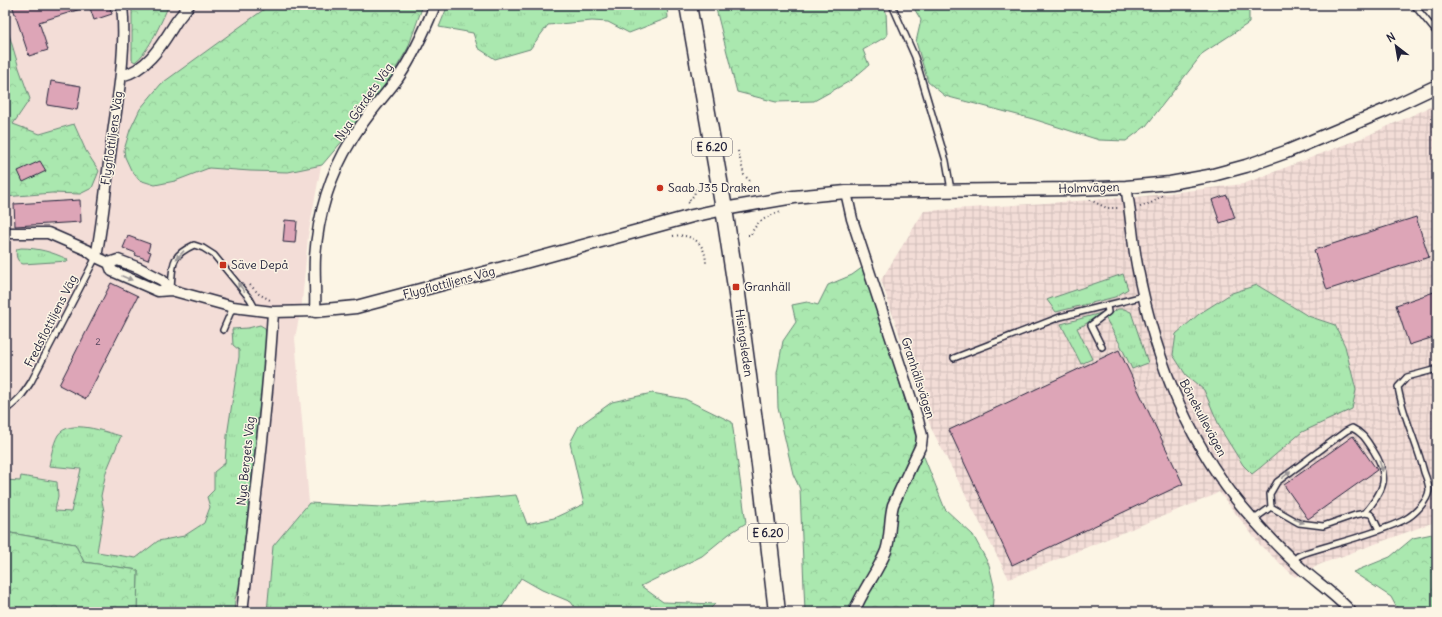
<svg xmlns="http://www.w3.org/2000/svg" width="1442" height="617" font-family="Delius,sans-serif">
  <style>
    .built { fill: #f3ddd7 }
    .industrial { fill: url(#industrial-grid) }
    .grass { fill: url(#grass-tufts); stroke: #668575 }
    .forest { fill: url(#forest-crowns); stroke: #668575 }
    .building { fill: #dda5b7; stroke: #22223b }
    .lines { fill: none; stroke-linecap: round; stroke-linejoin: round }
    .service-casing { stroke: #22223b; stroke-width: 8 }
    .minor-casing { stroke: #22223b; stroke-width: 13 }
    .tertiary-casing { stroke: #22223b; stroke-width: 15 }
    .trunk-casing { stroke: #22223b; stroke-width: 19 }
    .path { stroke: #22223b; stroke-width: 2; stroke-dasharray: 1 3; stroke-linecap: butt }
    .service { stroke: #fcf5e5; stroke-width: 5 }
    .minor { stroke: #fcf5e5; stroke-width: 10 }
    .tertiary { stroke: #fcf5e5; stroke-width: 12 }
    .trunk { stroke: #fcf5e5; stroke-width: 16 }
    .oneway { fill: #9a9698 }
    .poi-dot { fill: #c8321e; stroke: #fcf5e5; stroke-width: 1.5 }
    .labels { text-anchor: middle; stroke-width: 3; stroke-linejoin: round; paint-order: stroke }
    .number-label { font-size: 10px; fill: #51435a }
    .shield { fill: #fcf5e5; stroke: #63616e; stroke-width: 1 }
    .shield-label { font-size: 11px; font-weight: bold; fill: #22223b }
    .street-label { font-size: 12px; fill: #22223b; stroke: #fcf5e5 }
    .poi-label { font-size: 12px; fill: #22223b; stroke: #fcf5e5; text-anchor: start }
  </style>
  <defs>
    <pattern id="industrial-grid" width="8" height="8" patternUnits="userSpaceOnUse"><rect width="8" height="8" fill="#f3ddd7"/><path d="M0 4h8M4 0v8" fill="none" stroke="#d0bdb9"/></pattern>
    <pattern id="grass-tufts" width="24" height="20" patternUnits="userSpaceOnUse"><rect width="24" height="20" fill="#aae8af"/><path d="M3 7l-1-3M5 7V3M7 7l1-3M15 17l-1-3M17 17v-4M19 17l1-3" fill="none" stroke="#92c797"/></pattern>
    <pattern id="forest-crowns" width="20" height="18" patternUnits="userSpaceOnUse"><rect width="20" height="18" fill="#aae8af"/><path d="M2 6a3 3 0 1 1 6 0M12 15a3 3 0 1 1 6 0" fill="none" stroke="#92c797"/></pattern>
  </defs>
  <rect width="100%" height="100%" fill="#fcf5e5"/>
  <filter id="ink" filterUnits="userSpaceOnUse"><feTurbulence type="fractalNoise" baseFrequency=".025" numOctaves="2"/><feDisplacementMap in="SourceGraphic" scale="8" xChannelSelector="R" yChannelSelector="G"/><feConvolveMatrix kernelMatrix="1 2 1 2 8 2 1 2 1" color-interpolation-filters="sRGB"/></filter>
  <g filter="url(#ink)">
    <path class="built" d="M5,5H418L321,166L308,236L302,303L295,338L309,503L273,546L267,612H5Z"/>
    <path class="industrial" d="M1437,104V521L1321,564L1295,577L1261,546L1219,492L1212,496L1009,579L931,428L881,280L924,211L1137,197L1243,184L1364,137Z"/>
    <path class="grass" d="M448,5H667L668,18L629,33L608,22L592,21L548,25L530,49L495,59L478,48L473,33L439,27Z
      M21,248C38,248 52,252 67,259L68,261L23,264C17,262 15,255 17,249Z
      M1123,274L1128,289L1115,297L1056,312L1047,300L1049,299Z
      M1257,285L1308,316L1335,325L1345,346L1356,390L1352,409L1302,432L1261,467L1252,474L1243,465L1221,430L1204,390L1186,375L1173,355L1176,334L1199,314L1232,293Z
      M1118,309H1124L1131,312L1148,363L1132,369L1120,344L1106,319L1105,318V317Z
      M1101,313L1084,325L1077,328L1092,359L1081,364L1061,324Z
      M260,325L265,328L267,339L240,585L235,599L234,612H137L138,570L84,562L75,544L5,532V480L20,481L21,476L57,482L58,496L55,511L71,512L81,469L49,466C51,456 53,444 58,435C70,418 105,432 121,436L106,472L101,496L104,511L97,552L136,558L158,541L184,536L204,523L210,507L207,497L214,490V472L225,463L227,436L239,357V350L233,345L232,329L248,328Z
      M652,393L685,399L732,422L746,523L729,534L702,556L641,586L663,602L715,604L707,612H578L571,602L542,590L521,578L499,612H267L273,546L309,503L381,507L516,495L527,524L554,518L584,504L570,443L579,426L612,402Z"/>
    <path class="forest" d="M132,5H169C162,20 149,52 135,62L132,60Z
      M270,5H423L408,48L378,99L322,165L288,172L250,171L209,168L175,181L155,185L139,180L131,170L125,157L124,150L130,130L140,109L161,84Z
      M715,5H883L886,12L887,36L863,50L869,65L850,81L814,101L776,102L737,92Z
      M912,5H1249V23L1203,53L1146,126L1126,141L1099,140L1033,119L945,96L928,82L916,42L921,20Z
      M5,21L19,68L30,99L13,124L40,134L74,124L86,151L99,171L92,188L80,194L52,193L5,197Z
      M863,267L871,288L916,437L945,509L973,535L989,565L994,586L992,612H805L800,489L793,474L778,408L777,373L783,341L796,322L792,305L807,302L818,305L828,285L852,275Z
      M5,532L75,544L84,562L138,570L137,612H5Z
      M1437,533V612H1399L1391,597L1353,572L1390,557L1413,538Z"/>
    <path class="building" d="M12,5H87V7L39,22L48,50L29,56Z
      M89,5H109L112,14L94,20Z
      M51,81L81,86L77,110L47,105Z
      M40,161L46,171L23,182L18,171Z
      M1227,195L1235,218L1220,223L1212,200Z
      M80,200L81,222L15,226L14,204Z
      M1416,217L1429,257L1327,290L1314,250Z
      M285,220L297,221L295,243L283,242Z
      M128,236L150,244L148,251L151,252L148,260L135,255L136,253L123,248Z
      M111,283L138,296L86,399L59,385Z
      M1437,291V336L1409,345L1396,305Z
      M1119,350L1183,484L1012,565L949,430Z
      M1353,436L1377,470L1308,519L1284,485Z"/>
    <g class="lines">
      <g class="service-casing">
        <path id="service" d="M892,5L915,57L946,161L951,190
          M1414,5L1437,33
          M171,289C173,264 170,256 194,245L203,248L214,255L250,299L256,310
          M223,330L233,307
          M1102,347L1091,325L1108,312L1107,306
          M954,358L1060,317L1144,296
          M5,410C17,403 24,393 31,382L96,257
          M1271,507L1270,494L1277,482L1346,431L1352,428C1363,433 1367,441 1373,450C1391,478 1384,489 1365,513
          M1253,520L1271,507L1299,523L1323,526L1355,515L1365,513L1370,514L1373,517L1379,530
          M1293,561L1298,556L1305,553C1336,543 1376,534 1404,520C1414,515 1428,501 1429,490C1429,485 1426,477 1424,472C1417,443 1403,417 1398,387L1407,377L1437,369"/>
      </g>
      <g class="minor-casing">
        <path id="minor" d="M121,76C148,70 162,44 176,22C180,16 185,11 189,5
          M1126,187C1131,212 1132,239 1137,265C1154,356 1189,448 1252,518C1268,536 1285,554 1303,570C1319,584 1337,596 1351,612
          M846,192L852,219L918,420L922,436L921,445L893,505C889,520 891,536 886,551C877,573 862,591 854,612
          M5,233H48L87,250L96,257L109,263L118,260L139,268L162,280L171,290
          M96,257C103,221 106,184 111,148C117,101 127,53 122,5
          M109,263L112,271L158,291L171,290L233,307L273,312L315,311C316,293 314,275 315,257C318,215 330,174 352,139C365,117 383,98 398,78C413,56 425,30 435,5
          M242,612C254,512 267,412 273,312"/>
      </g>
      <g class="tertiary-casing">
        <path id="tertiary" d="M315,311L356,307L503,268L692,216L724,209L794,197L846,192L1074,189L1126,187L1170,183L1209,176L1246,166L1286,152L1386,110L1437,86"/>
      </g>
      <g class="trunk-casing">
        <path id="trunk" d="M688,5L724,209L736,287L760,465L777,612"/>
      </g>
      <path class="path" d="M738,151L744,175L751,182
        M1090,200L1107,208H1120
        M689,203L688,202L694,195L697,186
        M1140,207L1151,203L1163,195
        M748,235H751C755,222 768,216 780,212
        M673,236C693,233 706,244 706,264
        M250,285L259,294L272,301"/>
      <use href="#service" class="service"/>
      <use href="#minor" class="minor"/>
      <use href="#tertiary" class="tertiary"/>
      <use href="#trunk" class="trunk"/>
    </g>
    <defs><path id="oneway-solid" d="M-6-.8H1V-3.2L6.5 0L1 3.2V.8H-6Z"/></defs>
    <g class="oneway">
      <use href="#oneway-solid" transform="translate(180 255) rotate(133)"/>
      <use href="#oneway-solid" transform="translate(127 278) rotate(23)"/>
      <use href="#oneway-solid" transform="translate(241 287) rotate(-129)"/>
      <use href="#oneway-solid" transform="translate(1381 466) rotate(71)"/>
      <use href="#oneway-solid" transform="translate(1286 475) rotate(-36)"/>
      <use href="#oneway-solid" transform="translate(1299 521) rotate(21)"/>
    </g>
  </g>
  <g class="poi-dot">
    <circle cx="660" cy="188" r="4"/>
    <rect x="219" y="261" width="8" height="8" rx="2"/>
    <rect x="732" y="283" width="8" height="8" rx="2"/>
  </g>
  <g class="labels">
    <g class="number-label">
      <text x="98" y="345">2</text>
    </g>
    <g class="shield">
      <rect x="692" y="138" width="40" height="18" rx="3"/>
      <rect x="748" y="524" width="40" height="18" rx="3"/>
    </g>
    <g class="shield-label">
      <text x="712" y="151">E 6.20</text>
      <text x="768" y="537">E 6.20</text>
    </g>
    <g class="street-label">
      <text transform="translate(364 102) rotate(-55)" y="4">Nya Gärdets Väg</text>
      <text transform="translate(112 138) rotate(-82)" y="4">Flygflottiljens Väg</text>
      <text transform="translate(1089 188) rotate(-2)" y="4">Holmvägen</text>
      <text transform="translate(449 283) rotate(-15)" y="4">Flygflottiljens Väg</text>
      <text transform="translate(51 321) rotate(-63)" y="4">Fredsflottiljens Väg</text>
      <text transform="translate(744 343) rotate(82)" y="4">Hisingsleden</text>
      <text transform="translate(918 378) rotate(72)" y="4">Granhällsvägen</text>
      <text transform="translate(1203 418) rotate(62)" y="4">Bönekullevägen</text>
      <text transform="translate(246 461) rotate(-84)" y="4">Nya Bergets Väg</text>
    </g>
    <g class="poi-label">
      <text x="668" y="192">Saab J35 Draken</text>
      <text x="231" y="269">Säve Depå</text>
      <text x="744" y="291">Granhäll</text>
    </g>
  </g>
  <rect width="1442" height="617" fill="none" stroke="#fcf5e5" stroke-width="20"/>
  <rect x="10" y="10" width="1422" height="597" fill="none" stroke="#22223b" stroke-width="1.5" filter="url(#ink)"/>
  <g transform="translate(1396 46) rotate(329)" stroke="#fcf5e5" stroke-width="3" paint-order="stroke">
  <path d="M0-3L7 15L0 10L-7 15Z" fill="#22223b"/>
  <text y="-6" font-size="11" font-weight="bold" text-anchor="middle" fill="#22223b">N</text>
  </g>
</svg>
